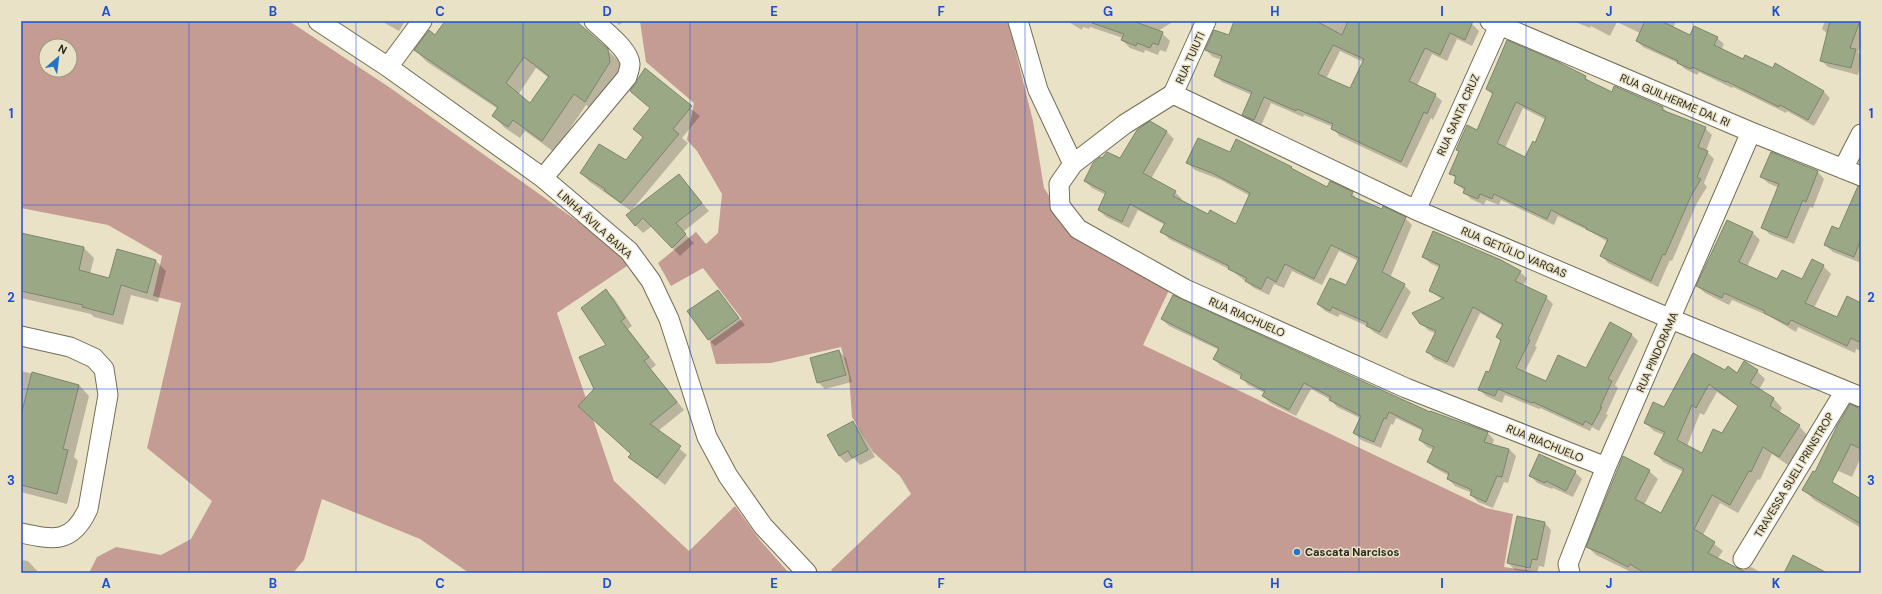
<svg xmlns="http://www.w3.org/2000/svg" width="1882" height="594" font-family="'DM Sans',sans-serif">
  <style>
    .forest { fill: #c59c93; fill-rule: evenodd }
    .shadow { fill: #0003; fill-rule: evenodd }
    .building { fill: #9aa886; stroke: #7b866e; fill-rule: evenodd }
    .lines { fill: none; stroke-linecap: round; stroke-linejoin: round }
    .minor-casing { stroke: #736d54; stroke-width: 21 }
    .minor { stroke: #fff; stroke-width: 19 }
    .grid { fill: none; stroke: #1d4ed8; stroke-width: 1; stroke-opacity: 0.55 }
    .poi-dot { fill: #2374c3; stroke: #e9e2c6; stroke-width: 1.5 }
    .labels { text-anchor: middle; stroke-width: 3; stroke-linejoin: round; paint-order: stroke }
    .street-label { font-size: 11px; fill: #2a271d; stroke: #e9e2c6 }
    .poi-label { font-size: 11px; font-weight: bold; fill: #2a271d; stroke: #e9e2c6; text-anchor: start }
    .neatline { fill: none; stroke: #1d4ed8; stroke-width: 1.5 }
    .grid-label { font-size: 13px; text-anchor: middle; font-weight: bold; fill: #1d4ed8 }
  </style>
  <rect width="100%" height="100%" fill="#e9e2c6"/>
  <path class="forest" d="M21,21H289L389,87L618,250L630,264L557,313L614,481L689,551L735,506L759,539L789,573H469L420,539L322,499L304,560L293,573H89L97,557L116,547L161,555L191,539L212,501L147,448L181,303L153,296L162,256L108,225L21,208ZM46,46H70V70H46Z
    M640,21H1008L1033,121L1044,188L1065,220L1171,286L1143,345L1486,508L1513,514L1504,567L1546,573H833L831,570L911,494L900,476L873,452L852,417L849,376L841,347L771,363L716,364L710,342L742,319L703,268L671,286L658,263L696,232L706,244L718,233L722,194L697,151L687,140L694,103L646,62Z"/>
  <path class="shadow" d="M381,21H405L399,31Z
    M446,21H574L585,29L620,62L622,74L597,113L586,105L554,152L525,131L520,138L505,128L493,116L498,109L427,62L415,50L435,37ZM536,68L549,78L530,105L518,95Z
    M615,21H624L619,25Z
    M1067,21H1174L1158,31L1162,33L1170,41L1166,52L1160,50L1158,55L1145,50L1144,53L1130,48L1122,40L1123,38L1090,27L1089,29L1083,27L1082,30Z
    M1235,21H1465L1472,24L1479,31L1472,46L1457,39L1447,61L1432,54L1417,86L1435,95L1442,101L1433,120L1431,118L1407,168L1339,136L1333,127L1304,115L1303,117L1271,103L1261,126L1250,121L1243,115L1252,95L1222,82L1215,75L1222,60L1213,57L1206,50L1229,37ZM1340,51L1363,62L1350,90L1326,79Z
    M1573,21H1676L1673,28L1691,36L1717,38L1724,44L1721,50L1823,91L1830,98L1814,126L1787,111L1786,113L1733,87L1732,88L1699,72L1697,75L1685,69L1680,64L1643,47L1637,41L1640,33L1617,22L1610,36L1591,26L1590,28Z
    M1825,21H1861V44L1858,52L1861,56V61L1858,75L1828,67L1821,60L1828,34L1822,29Z
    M644,71L700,116L682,138L688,143L631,211L590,182L581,173L626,162L643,138L634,129L651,108Z
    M1585,77L1591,83L1612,93L1663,108L1669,114L1705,128L1712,135L1706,151L1714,159L1704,183L1707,187L1697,203L1672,261L1670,260L1658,287L1608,263L1602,256L1608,242L1591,232L1558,216L1554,225L1501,200L1499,205L1486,200L1484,205L1471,199L1464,192L1465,191L1455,183L1456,179L1450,173L1459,152L1457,150L1477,131L1493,95L1487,89ZM1523,108L1546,120L1536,144L1525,159L1505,148Z
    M1150,122L1167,132L1174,139L1151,179L1175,192L1182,199L1181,201L1208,215L1236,225L1250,196L1221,180L1195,170L1188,163L1230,154L1291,168L1296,172L1328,188L1352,193L1359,201L1405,218L1412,225L1390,278L1404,285L1411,292L1387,339L1375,333L1367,326L1340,314L1338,317L1325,311L1318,304L1347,287L1358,261L1339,251L1322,285L1292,271L1284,288L1274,284L1269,295L1254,288L1231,270L1169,239L1162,231L1165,225L1138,210L1129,228L1106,217L1099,210L1106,195L1092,188L1085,181L1121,160Z
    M1771,153L1818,172L1824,179L1813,208L1810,207L1794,244L1769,234L1763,227L1779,188L1768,183L1761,176Z
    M678,175L709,211L683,232L694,243L680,256L652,226L643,233L635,225Z
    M1861,188V263L1833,252L1825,245L1840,230Z
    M1753,233L1760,240L1747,267L1778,280L1802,281L1812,261L1823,266L1831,274L1814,308L1838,318L1861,304V351L1856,349L1855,353L1798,327L1796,332L1769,316L1732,300L1729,305L1705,293L1697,286Z
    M21,234L84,248L94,258L90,274L110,279L156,261L166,271L158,302L131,295L123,325L94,317L91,314L21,298Z
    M1423,256L1520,272L1527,278L1523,286L1546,297L1553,304L1535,346L1537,347L1524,373L1546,382L1586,369L1631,334L1638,341L1615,385L1618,388L1606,414L1608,415L1599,431L1592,427L1590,431L1540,408L1539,409L1505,395L1502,403L1486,396L1480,390L1489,374L1501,342L1497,337L1503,326L1480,313L1454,368L1434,359L1428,352L1436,334L1428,330L1421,323L1442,300L1430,290L1440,268L1430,263Z
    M606,291L614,298L632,326L628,329L656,365L651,369L684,410L658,431L687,455L665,485L630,457L632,454L596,389L607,345Z
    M718,291L745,325L715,346L708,339Z
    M1162,319L1488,433L1494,440L1492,445L1509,449L1516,456L1508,483L1504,482L1493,508L1478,502L1471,495L1472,493L1455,486L1448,479L1449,476L1435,468L1428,462L1434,450L1427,447L1420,440L1423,431L1396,418L1393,425L1391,424L1381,448L1361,440L1354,433L1360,418L1337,407L1331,400L1311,389L1296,416L1270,403L1263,396L1265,393L1248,385L1242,377L1221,366L1214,359L1219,350L1169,326Z
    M839,351L846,358L852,382L825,389L818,382Z
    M21,371L79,385L89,396L74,457L78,461L67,504L21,492Z
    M1757,371L1765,379L1759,390L1774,399L1782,408L1779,413L1799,426L1807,435L1788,465L1772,454L1760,480L1758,479L1738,513L1720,503L1703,535L1723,551L1717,559L1741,571L1751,567L1762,573H1641L1639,571L1633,573L1596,555L1588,547L1649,471L1658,479L1644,505L1661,515L1684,472L1663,462L1655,453L1664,435L1654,431L1645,423L1664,408L1725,372L1738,374ZM1717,392L1739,407L1722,434L1703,454L1687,446L1700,413L1704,415Z
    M1861,411V457L1852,477L1834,469Z
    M853,422L860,429L875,457L860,465L854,458L846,463L839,456Z
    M1575,472L1582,479L1573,497L1553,488L1552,489L1537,483L1531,476Z
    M1803,489L1861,500V528L1814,500Z
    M1545,523L1551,530L1544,567L1539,566L1537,573L1515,570L1508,563Z
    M21,560L28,561L39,573H21Z"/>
  <path class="building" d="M445,21H576L608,49L610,62L585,102L574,94L542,141L513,120L508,127L492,116L498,107L414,50L429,30L435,35ZM524,57L549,76L530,103L506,83Z
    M1093,21H1133L1163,32L1158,45L1153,43L1150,48L1137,43L1136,46L1121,40L1124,34L1092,23Z
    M1234,21H1316L1342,35L1348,21H1473L1465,40L1450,33L1440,55L1425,48L1409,81L1436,94L1427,114L1424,112L1401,162L1331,129L1333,124L1297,109L1296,111L1264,97L1254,120L1242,115L1252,92L1214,76L1222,56L1205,50L1214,30L1229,35ZM1333,45L1364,59L1350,88L1318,74Z
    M1645,21H1661L1690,35L1694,26L1718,37L1714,45L1743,59L1745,55L1773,68L1775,63L1824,91L1808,120L1780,105L1779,107L1726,81V82L1692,67L1691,69L1677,63L1678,61L1636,41Z
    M1830,21H1860L1850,48L1856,49L1851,68L1820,61Z
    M1507,40L1556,61L1586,76L1585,79L1612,92L1614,86L1663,107L1662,110L1706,127L1698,147L1708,151L1697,177L1701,179L1691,196L1665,255L1663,254L1651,281L1600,256L1608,239L1586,229L1587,228L1551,210L1547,219L1494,194L1492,199L1480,194L1478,199L1463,193L1465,188L1454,183L1456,176L1449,174L1459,151L1456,150L1467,125L1477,130L1493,93L1486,89ZM1516,102L1546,117L1535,143L1533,141L1525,157L1497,143Z
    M645,68L692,106L673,129L679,134L621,203L604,190L605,189L580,173L599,144L626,160L643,137L633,129L650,108L630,91Z
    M1150,121L1167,131L1143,173L1176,191L1173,196L1208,214L1210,210L1236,224L1250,193L1212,173L1186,163L1198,138L1230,152L1236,139L1292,167L1291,168L1327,187L1330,181L1353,192L1351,196L1382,209L1383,206L1406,217L1382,272L1405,284L1380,332L1366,326L1368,323L1332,307L1330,311L1317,304L1330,278L1346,285L1359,258L1331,245L1314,279L1285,264L1276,282L1267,277L1261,289L1245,281L1247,278L1228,269L1229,266L1160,232L1165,223L1130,204L1122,222L1098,210L1106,192L1084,181L1093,163L1100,157L1102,158L1107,152L1120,158L1137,130Z
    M1771,152L1818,171L1806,202L1803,200L1787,238L1761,228L1779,184L1760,177Z
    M679,174L702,203L676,223L686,234L672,248L643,218L635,226L626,215Z
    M1858,186L1861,187V239L1854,257L1824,245L1832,226L1839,229Z
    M1727,220L1753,232L1739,262L1777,279L1782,270L1802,279L1812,259L1824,265L1805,303L1837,317L1847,296L1861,303V343L1851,338L1847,346L1791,320L1788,325L1764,313L1765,311L1724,293L1722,298L1696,286Z
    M1433,231L1501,260L1521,271L1515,281L1547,296L1528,339L1530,340L1516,368L1546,381L1558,355L1586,368L1610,322L1632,334L1608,379L1612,381L1600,407H1602L1592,425L1585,421L1583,425L1533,402L1532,403L1498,389L1495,396L1478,390L1486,371L1489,372L1501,340L1496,337L1503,324L1473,307L1447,362L1426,352L1436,331L1420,324L1412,313L1444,298L1429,291L1440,265L1422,257Z
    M21,233L84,247L79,270L109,278L117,249L156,260L147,293L121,285L113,315L82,307L83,305L21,291Z
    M606,289L625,318L621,321L649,357L644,361L677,402L650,424L681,446L657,478L628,457L631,454L578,406L594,389L579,357L606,345L581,308Z
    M718,290L739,318L708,340L687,311Z
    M1173,295L1430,412V411L1488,432L1484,442L1509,449L1502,477L1497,476L1486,502L1470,495L1472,490L1447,479L1449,473L1427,462L1434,447L1419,440L1423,429L1389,412L1386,419L1384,418L1374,442L1353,433L1361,416L1329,400L1331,397L1304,383L1289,410L1262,396L1265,391L1240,378L1242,374L1213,359L1219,348L1161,319Z
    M839,350L846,375L817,383L810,358Z
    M1693,353L1725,370L1728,366L1737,373L1744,361L1758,370L1750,383L1774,398L1770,406L1800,425L1779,457L1763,447L1751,472L1749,471L1730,505L1712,495L1694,529L1715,542L1708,553L1747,573H1644L1630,564L1628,567L1603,554L1586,547L1623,456L1650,470L1635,499L1661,513L1684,469L1654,454L1665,432L1644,423L1653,402L1664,407ZM1709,384L1738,406L1722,433L1713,429L1702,453L1677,440L1692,405L1696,408Z
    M32,372L79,385L63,449L68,450L57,494L21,485V415Z
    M1850,404L1861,409V449L1851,444L1832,482L1861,499V524L1802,490L1813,471L1815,472L1837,426Z
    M853,421L868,450L852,458L848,451L839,456L827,435Z
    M1539,454L1576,471L1566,491L1546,481L1545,483L1529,476Z
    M1517,516L1545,522L1537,560L1532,559L1530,568L1507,563Z
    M1793,555L1827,573H1784Z"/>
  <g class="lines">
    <g class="minor-casing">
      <path id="minor" d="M318,21L388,67L543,178L629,251L651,281L669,319L707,437L728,476L763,526L807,573
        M1018,21L1038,90L1073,164
        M1490,21L1751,132L1861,176
        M388,67L422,21
        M1173,94L1125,124L1073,164L1059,184L1060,206L1078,229L1185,289L1406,388L1606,467
        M1173,94L1416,210L1671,319L1861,397
        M1173,94L1206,21
        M1843,169L1861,134
        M543,178L627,77C628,73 630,68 630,64C629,49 604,31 594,21
        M1416,210L1501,21
        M21,336L70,347L94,358L104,369L108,395L88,509C72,544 54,540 21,533
        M1743,559L1845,391
        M1570,573L1568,564L1606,467L1751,132"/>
    </g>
    <use href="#minor" class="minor"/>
  </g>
  <path class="grid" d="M189,21V573M356,21V573M523,21V573M690,21V573M857,21V573M1025,21V573M1192,21V573M1359,21V573M1526,21V573M1693,21V573M21,205H1861M21,389H1861"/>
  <circle class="poi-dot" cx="1297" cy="552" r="4"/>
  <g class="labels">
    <g class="street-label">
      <text transform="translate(1190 58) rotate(-66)" y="4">RUA TUIUTI</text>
      <text transform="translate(1675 100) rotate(23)" y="4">RUA GUILHERME DAL RI</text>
      <text transform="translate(1458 115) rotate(-66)" y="4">RUA SANTA CRUZ</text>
      <text transform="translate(595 224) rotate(42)" y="4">LINHA ÁVILA BAIXA</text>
      <text transform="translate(1514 252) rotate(23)" y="4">RUA GETÚLIO VARGAS</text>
      <text transform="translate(1247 317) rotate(24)" y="4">RUA RIACHUELO</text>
      <text transform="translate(1657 352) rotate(-66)" y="4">RUA PINDORAMA</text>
      <text transform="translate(1545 443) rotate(22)" y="4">RUA RIACHUELO</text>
      <text transform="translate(1794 475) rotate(-59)" y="4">TRAVESSA SUELI PRINSTROP</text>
    </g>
    <g class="poi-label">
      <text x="1305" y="556">Cascata Narcisos</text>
    </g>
  </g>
  <rect width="1882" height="594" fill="none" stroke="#e9e2c6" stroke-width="44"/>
  <g transform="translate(58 58) rotate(28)"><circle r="19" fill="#e9e2c6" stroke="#9d9782"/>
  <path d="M0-3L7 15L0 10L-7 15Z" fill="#2374c3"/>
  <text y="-6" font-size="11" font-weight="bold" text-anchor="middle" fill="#2a271d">N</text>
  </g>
  <rect x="22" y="22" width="1838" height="550" class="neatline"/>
  <g class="grid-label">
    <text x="106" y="16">A</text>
    <text x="273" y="16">B</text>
    <text x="440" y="16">C</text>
    <text x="607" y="16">D</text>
    <text x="774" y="16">E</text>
    <text x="941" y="16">F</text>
    <text x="1108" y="16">G</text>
    <text x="1275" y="16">H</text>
    <text x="1442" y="16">I</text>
    <text x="1609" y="16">J</text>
    <text x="1776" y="16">K</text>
    <text x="11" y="118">1</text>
    <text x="1871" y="118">1</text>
    <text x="11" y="302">2</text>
    <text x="1871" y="302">2</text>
    <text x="11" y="485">3</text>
    <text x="1871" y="485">3</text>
    <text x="106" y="588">A</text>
    <text x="273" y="588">B</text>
    <text x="440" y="588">C</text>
    <text x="607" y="588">D</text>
    <text x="774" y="588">E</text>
    <text x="941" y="588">F</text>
    <text x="1108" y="588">G</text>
    <text x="1275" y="588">H</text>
    <text x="1442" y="588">I</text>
    <text x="1609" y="588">J</text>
    <text x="1776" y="588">K</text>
  </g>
</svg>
